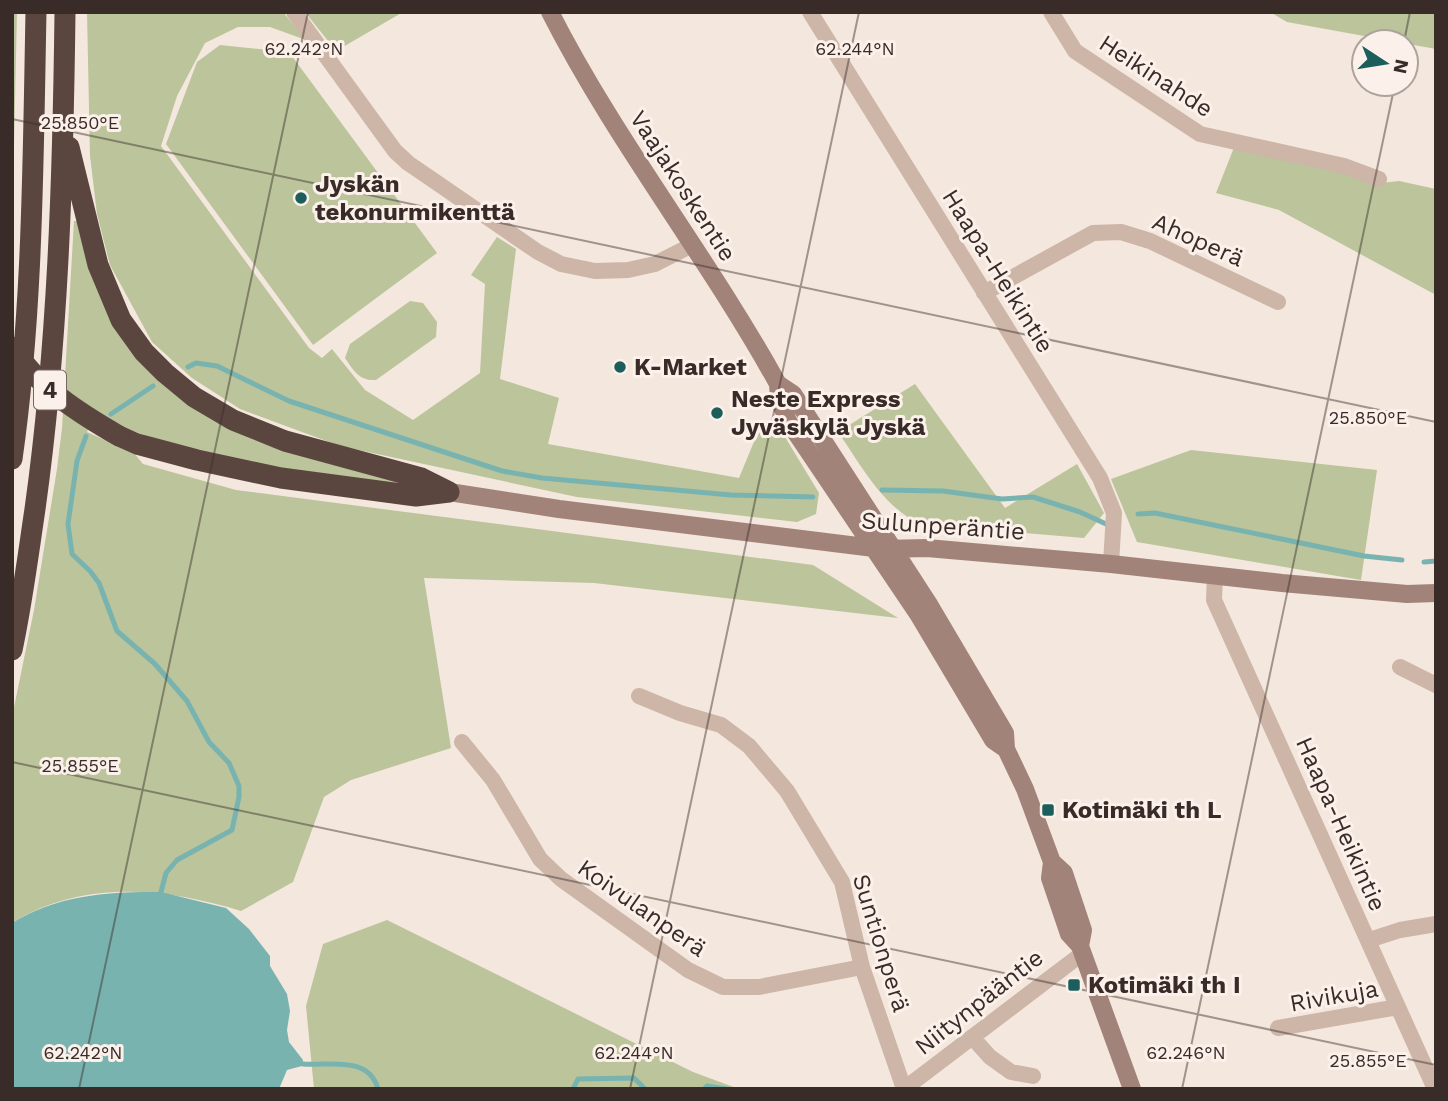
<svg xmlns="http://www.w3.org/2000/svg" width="1448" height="1101" font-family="'Work Sans',sans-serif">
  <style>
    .green { fill: #bbc49b }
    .water { fill: #79b3b0 }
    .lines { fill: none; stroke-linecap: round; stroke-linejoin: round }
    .stream { stroke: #79b3b0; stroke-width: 5 }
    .street { stroke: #cdb5a7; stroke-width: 16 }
    .secondary { stroke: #a18379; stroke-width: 18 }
    .highway { stroke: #5b453f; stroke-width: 21 }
    .highway-bridge { stroke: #5b453f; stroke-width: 21 }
    .ticks { fill: none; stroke: #392c28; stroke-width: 2; stroke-opacity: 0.45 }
    .poi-dot { fill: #1b5e5c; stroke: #fbf1ea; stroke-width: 2.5 }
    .labels { text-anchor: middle; stroke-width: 6; stroke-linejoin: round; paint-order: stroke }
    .shield { fill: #fbf1ea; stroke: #736762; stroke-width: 2 }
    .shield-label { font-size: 23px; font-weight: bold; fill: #392c28 }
    .street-label { font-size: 24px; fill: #392c28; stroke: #fbf1ea }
    .poi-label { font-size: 24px; font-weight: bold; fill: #392c28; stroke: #fbf1ea; text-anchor: start }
    .ticks-label { font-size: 18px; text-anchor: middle; fill: #392c28; stroke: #fbf1ea; stroke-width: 6; stroke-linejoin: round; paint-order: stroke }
  </style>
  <rect width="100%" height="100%" fill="#f4e7dd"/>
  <path class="green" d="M12,12H17L12,235Z
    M87,12H283L306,40L270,27H238L205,43L177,96L161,146L309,348L322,358L332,349L365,390L413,420L480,373L485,284L471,275L497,237L516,249L500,379L559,398L548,444L739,478L758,432L785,437L819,493L816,514L797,522L577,497L340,446L240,409L192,378L152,342L110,265L97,214L90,156Z
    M305,12H403L336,51Z
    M1270,12H1436V49L1287,22Z
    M220,45L289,52L437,253L313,345L166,144L197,62Z
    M1235,145L1381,183L1399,181L1436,189V295L1279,210L1216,193Z
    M74,221H77L160,380L425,489C313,474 197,464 94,414L87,432L134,453L143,464L236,490L813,565L898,618L594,583L424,578L451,748L351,780L324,797L293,882L241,911C165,888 83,879 12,923V717L34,610L57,469L62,428Z
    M410,301L423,303L437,322L436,337L376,380C359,381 354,371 345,358L350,344Z
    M915,384L1005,508L1077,464L1104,513L1084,538L920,524C882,506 861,465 838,432Z
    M1191,450L1377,470L1361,580L1137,542L1111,479Z
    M387,920L693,1072L739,1089H314L306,1006L323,944Z"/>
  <path class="water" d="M142,892H161L226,908L249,929L270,956V966L287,994L290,1011L287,1030L289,1042L303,1060L302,1066L287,1070L279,1089H12V923C53,898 95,893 142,892Z"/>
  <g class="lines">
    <path class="stream" d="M188,367L196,363L217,366L289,401L502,471L542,478L731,495L813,497
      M111,414L153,386
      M86,436L77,461L68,524L72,554L90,571L99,583L117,631L155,664L187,701L209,742L229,763L239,786V797L232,830L177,860L166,873L161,892
      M882,490L943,491L1002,499L1033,497L1080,512L1106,524
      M1138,514L1155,513L1364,556L1402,560
      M1424,562L1436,561
      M303,1064C328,1066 369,1055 378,1089
      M573,1089L578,1079L634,1078L645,1089
      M704,1089L707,1086L726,1089"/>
    <path class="street" d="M294,12L395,151L408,163L538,252L561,264L595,271L628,270L655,264L692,245
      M810,12L1100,478L1114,513L1111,564
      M1051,12L1075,51L1200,134L1344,166L1379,179
      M984,293L1093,233L1121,232L1150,241L1278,302
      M1215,575L1214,600L1435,1089
      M1400,667L1436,685
      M639,696L680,713L721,725L749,746L787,791L842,882L862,967L904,1089
      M462,742L493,780L540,859L561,879L688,970L723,987H759L862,967
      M1369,940L1400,930L1436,924
      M1278,1028L1398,1007
      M972,1037L990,1057L1011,1072L1033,1076
      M904,1089L1083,953"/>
    <path class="secondary" d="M550,12C616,142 708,257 778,384L793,394L930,606L1005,733L1006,749L1025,789L1052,862L1064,873L1083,930L1080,946
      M778,384L779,399L788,421L918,614L993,740L1006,749
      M449,492L559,509L882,549L927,548L1111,564L1282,583L1407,594L1436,593
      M1052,862L1050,878L1069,934L1080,946L1132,1089"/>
    <path class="highway" d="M69,147L98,265L121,320L144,352L165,373L194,397L233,420L285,441L421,478L449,492
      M119,436L137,444L197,460L281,478L416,496L449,492
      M12,459C33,311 33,161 36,12
      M12,650C22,603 28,556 35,509C58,344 63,179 65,12"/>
    <path class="highway-bridge" d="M12,347C38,387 79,413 119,436"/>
  </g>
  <path class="ticks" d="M1404,42L1410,12M12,119L1436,422M12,762L1436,1065M79,1089L308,12M630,1089L859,12M1182,1089L1395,84"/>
  <g class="poi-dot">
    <circle cx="301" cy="198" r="7"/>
    <circle cx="620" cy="367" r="7"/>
    <circle cx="717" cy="413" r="7"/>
    <rect x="1041" y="803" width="14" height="14" rx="3.5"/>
    <rect x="1067" y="978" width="14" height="14" rx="3.5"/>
  </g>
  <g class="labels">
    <rect class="shield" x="34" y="370.5" width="32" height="39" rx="5"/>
    <g class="shield-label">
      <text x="50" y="398">4</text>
    </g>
    <g class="street-label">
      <text transform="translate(1156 76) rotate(33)" y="8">Heikinahde</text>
      <text transform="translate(683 186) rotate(57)" y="8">Vaajakoskentie</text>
      <text transform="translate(1198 240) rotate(24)" y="8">Ahoperä</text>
      <text transform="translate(998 271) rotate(58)" y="8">Haapa-Heikintie</text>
      <text transform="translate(943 526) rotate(4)" y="8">Sulunperäntie</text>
      <text transform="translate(1341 824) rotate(66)" y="8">Haapa-Heikintie</text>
      <text transform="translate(642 908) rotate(35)" y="8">Koivulanperä</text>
      <text transform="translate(881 943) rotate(73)" y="8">Suntionperä</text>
      <text transform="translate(1334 996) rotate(-10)" y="8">Rivikuja</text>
      <text transform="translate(979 1002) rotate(-38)" y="8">Niitynpääntie</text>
    </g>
    <g class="poi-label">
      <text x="315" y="192">Jyskän<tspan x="315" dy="28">tekonurmikenttä</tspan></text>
      <text x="634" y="375">K-Market</text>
      <text x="731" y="407">Neste Express<tspan x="731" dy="28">Jyväskylä Jyskä</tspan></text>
      <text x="1062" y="818">Kotimäki th L</text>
      <text x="1088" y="993">Kotimäki th I</text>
    </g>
  </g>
  <g class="ticks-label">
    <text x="304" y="55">62.242°N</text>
    <text x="855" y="55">62.244°N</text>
    <text x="80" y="129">25.850°E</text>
    <text x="1368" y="424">25.850°E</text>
    <text x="80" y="772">25.855°E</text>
    <text x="83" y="1059">62.242°N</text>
    <text x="634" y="1059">62.244°N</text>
    <text x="1186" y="1059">62.246°N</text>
    <text x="1368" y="1067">25.855°E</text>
  </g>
  <rect width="1448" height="1101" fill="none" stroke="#392c28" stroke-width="28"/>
  <g transform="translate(1385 63) rotate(102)"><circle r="33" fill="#fbf1ea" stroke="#ada29c" stroke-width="2"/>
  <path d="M0-5L12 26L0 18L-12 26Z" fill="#1b5e5c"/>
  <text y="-10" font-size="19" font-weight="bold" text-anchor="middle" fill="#392c28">N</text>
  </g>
</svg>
